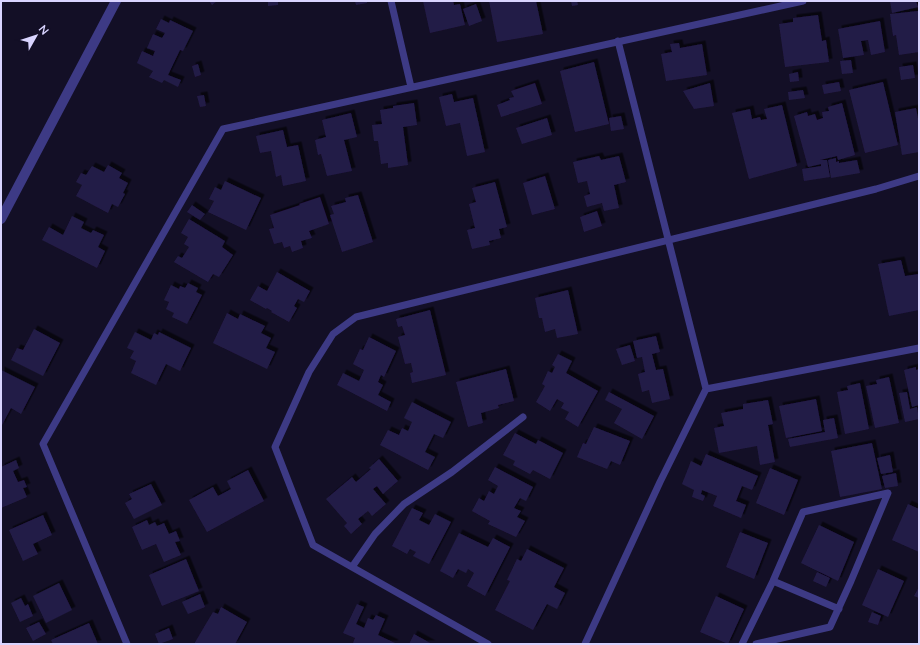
<svg xmlns="http://www.w3.org/2000/svg" width="920" height="645" font-family="Lato,sans-serif">
  <style>
    .building { fill: #241b47; filter: url(#shadow) }
    .lines { fill: none; stroke-linecap: round; stroke-linejoin: round }
    .lane { stroke: #3d3a85; stroke-width: 7 }
    .street { stroke: #3d3a85; stroke-width: 10 }
  </style>
  <defs>
    <filter id="shadow"><feDropShadow dx="3.5" dy="-3.5" stdDeviation="0" flood-color="#0009"/></filter>
  </defs>
  <rect width="100%" height="100%" fill="#130f26"/>
  <path class="building" d="M209,1H217L212,5Z
    M268,1H278V5L268,6Z
    M355,1H367V3L356,5Z
    M423,1H453L454,5L460,4L465,25L430,33Z
    M489,1H536L543,34L497,42Z
    M571,1H577L578,5L572,6Z
    M890,1H916L918,7L892,13Z
    M476,4L482,21L469,26L463,9Z
    M918,11L919,52L899,55L896,35L893,36L890,14Z
    M818,15L822,41L826,40L829,62L785,67L779,24L793,22V18Z
    M161,19L169,23L170,20L193,31L183,51L180,50L168,75L181,80L178,87L164,80L162,83L149,77L153,71L137,63L142,51L153,56L155,51L147,48L153,34L162,38L165,33L156,29Z
    M880,21L885,52L871,55L868,40L861,41L864,55L843,58L838,29Z
    M679,43L680,48L702,44L707,75L666,81L661,54L672,52L670,44Z
    M851,60L853,73L842,74L840,61Z
    M594,62L609,124L575,132L560,71Z
    M198,64L201,75L195,77L192,66Z
    M913,65L915,78L901,80L899,67Z
    M798,72L799,81L790,82L789,74Z
    M839,82L841,91L824,94L822,85Z
    M883,82L898,145L865,153L849,90Z
    M535,83L542,104L501,117L497,105L510,100L509,98L514,97L511,91Z
    M710,83L714,106L694,109L683,91Z
    M803,90L805,98L789,100L788,92Z
    M452,94L454,102L473,98L485,152L467,156L460,123L446,126L439,97Z
    M204,95L206,106L200,107L197,96Z
    M414,103L417,125L403,127L408,165L388,168V163L381,164L378,141H374L372,125L382,124L380,110L393,108V106Z
    M842,103L855,155L838,160L837,156L820,160H827L830,177L804,181L802,169L821,166V164L808,167L794,116L807,112L808,116L815,114L817,120L823,118L822,112L829,111L828,107Z
    M782,105L797,166L749,179L732,113L750,109L752,119L760,117L761,120L767,119L764,109Z
    M916,108L919,124V152L902,155L895,112Z
    M351,113L357,137L344,140L352,171L327,176L321,154L318,155L315,140L326,137L322,120Z
    M621,116L624,129L611,131L609,118Z
    M547,118L552,135L522,144L516,128Z
    M283,130L287,147L298,145L306,181L283,186L281,175L276,177L271,151L260,153L256,136Z
    M599,156L601,160L619,156L626,182L614,185L619,208L604,211L602,203L587,207L584,196L590,194L587,181L578,183L573,162Z
    M836,158V162L839,161V163L857,160L860,173L831,178L828,160Z
    M108,165L122,173L119,178L128,183L123,193L125,194L118,207L112,204L108,213L76,196L82,185L76,182L81,173L86,175L92,166L104,172Z
    M545,176L555,209L532,215L523,183Z
    M225,181L261,198L246,230L208,212L214,201L209,199L215,187L221,190Z
    M495,182L507,227L499,229L501,238L489,241L490,245L472,249L467,230L475,228L469,204L476,202L472,188Z
    M358,195L373,242L342,252L330,215L334,214L331,206L346,202L345,198Z
    M320,197L329,224L309,231L312,238L301,241L303,248L292,252L290,246L284,248L282,242L274,244L269,229L274,228L270,215L300,205L299,204Z
    M192,205L205,214L200,220L187,212Z
    M597,211L602,226L584,232L580,217Z
    M72,216L84,222L81,228L91,233L93,230L104,235L98,247L105,251L97,268L42,240L49,227L63,235Z
    M189,219L225,241L222,247L233,255L219,277L213,274L208,282L174,262L178,256L182,258L189,247L184,244L188,237L181,233Z
    M901,260L905,276L919,274V310L889,316L878,264Z
    M277,272L310,291L304,302L298,299L294,306L297,308L289,322L271,312L272,311L267,308L266,309L250,300L258,286L267,291Z
    M188,283L198,288L196,292L202,295L187,324L172,317L174,313L166,309L169,302L164,300L171,285L179,289L180,286L185,288Z
    M568,290L578,334L557,338L555,329L545,332L542,318H539L535,298Z
    M430,310L446,375L412,383L410,373L413,372L411,363L405,364L398,337L405,335L402,326L398,327L396,319Z
    M227,313L238,319L240,314L265,326L261,333L271,338L266,348L275,352L267,369L213,343Z
    M34,329L60,343L43,376L11,360L17,348L23,350Z
    M135,332L151,340L154,333L158,335L159,332L191,348L180,371L166,364L156,385L131,373L136,361L130,358L134,351L127,348Z
    M656,336L660,352L652,354L656,370L663,369L670,399L652,403L649,390L642,392L638,374L645,372L642,357L637,358L633,341Z
    M369,337L396,351L384,377L381,375L378,382L383,385L378,395L391,402L387,411L337,385L343,373L359,381L364,370L353,364L360,349L363,350Z
    M630,345L635,361L622,365L616,349Z
    M558,354L572,361L566,373L598,391L578,427L565,419L569,412L561,408L564,403L557,399L550,411L536,402L545,386L542,384L548,371L552,373L555,367L552,365Z
    M916,367V370L919,369V405L912,407L904,370Z
    M506,369L514,401L498,405L499,408L481,413L483,423L468,427L456,382Z
    M1,370L35,387L21,414L11,408L1,427Z
    M889,377L899,423L875,428L866,386L877,384L876,380Z
    M860,383L869,429L845,434L837,392L848,390L847,386Z
    M609,392L654,416L642,439L614,423L622,409L605,400Z
    M907,392L910,409L917,407L919,419L905,422L899,393Z
    M816,399L822,431L786,438L779,406Z
    M768,400L773,424L768,425L775,462L760,465L757,446L719,453L714,428L724,426L721,413L743,409V404Z
    M412,402L451,422L443,438L434,434L425,452L435,457L428,470L380,445L388,430L399,435L402,428L408,431L412,422L404,418Z
    M834,418L838,438L790,447L788,439L825,432L823,420Z
    M594,427L630,441L620,465L611,461L607,469L577,457L583,443L586,444Z
    M515,433L536,444L538,440L563,453L550,479L533,470L530,474L513,465L515,461L503,455Z
    M872,443L882,489L840,497L831,451Z
    M706,454L758,476L752,490L742,486L736,501L746,505L741,518L713,506L717,496L702,490L701,494L705,496L703,501L692,497L694,490L682,484L691,461L701,466Z
    M890,455L893,472L881,474L877,458Z
    M379,459L398,481L383,494L377,486L373,489L386,504L372,516L368,511L358,519L362,524L351,534L344,526L347,523L326,499L352,477L356,482L371,469L369,468Z
    M16,460L19,468L13,471L18,482L24,480L27,487L23,488L27,497L1,508V467Z
    M495,467L533,487L526,501L520,498L514,508L521,511L517,517L525,521L516,537L488,524L490,521L472,511L479,498L484,501L489,491L494,494L498,486L488,480Z
    M770,468L798,480L784,515L756,503Z
    M248,470L264,501L207,532L189,500L213,487L218,496L231,489L227,481Z
    M896,473L898,486L885,488L882,476Z
    M151,484L162,505L134,519L125,503L132,499L129,494Z
    M908,504L919,509V552L892,540Z
    M412,508L423,513L419,520L429,525L435,514L451,522L429,564L413,556L416,552L410,549L407,554L392,546Z
    M43,515L52,535L33,544L38,554L23,561L9,530Z
    M147,520L149,525L155,522L157,526L164,523L169,534L176,531L180,541L175,542L181,555L164,562L156,544L142,550L132,527Z
    M819,525L854,542L838,581L801,563Z
    M740,532L768,543L754,579L726,567Z
    M459,533L488,547L493,538L510,547L485,596L467,586L474,573L468,569L466,573L458,569L453,578L440,571Z
    M527,549L564,568L554,587L565,593L557,609L547,604L533,630L495,610L510,581L507,580L517,559L521,561Z
    M186,559L199,591L162,606L149,575Z
    M878,569L904,581L888,617L862,605Z
    M817,572L830,578L826,587L813,581Z
    M59,583L72,610L46,623L33,596Z
    M919,587V598L914,596Z
    M200,594L205,607L188,614L182,602Z
    M716,596L744,609L728,644L700,632Z
    M21,598L25,606L28,604L33,616L20,622L11,603Z
    M357,604L364,607L356,624L364,628L368,618L373,620L376,615L385,619L378,635L395,643L394,644L353,643L355,638L343,633Z
    M221,607L247,622L235,644H194L213,612L218,614Z
    M872,612L881,616L878,625L868,622Z
    M39,622L46,634L33,641L26,628Z
    M89,623L98,644H53L51,640Z
    M169,628L173,639L159,644L155,634Z
    M414,634L432,644H409Z"/>
  <g class="lines">
    <path class="lane" d="M391,1L411,87
      M618,41L706,389
      M352,567L375,534L404,504L452,472L523,417
      M773,581L839,609
      M127,644L43,444L223,129L803,1
      M488,644L313,545L275,447L309,372L333,334L356,317L876,189L919,176
      M585,644L660,482L706,389L919,348
      M742,644L773,581L803,512L888,493L851,581L830,627L756,644"/>
    <path class="street" d="M1,219L116,1"/>
  </g>
  <rect width="920" height="645" fill="none" stroke="#d9d4ff" stroke-width="4"/>
  <g transform="translate(36 36) rotate(51)" stroke="#130f26" stroke-width="3" paint-order="stroke">
  <path d="M0-3L7 15L0 10L-7 15Z" fill="#d9d4ff"/>
  <text y="-6" font-size="11" font-weight="bold" text-anchor="middle" fill="#d9d4ff">N</text>
  </g>
</svg>
